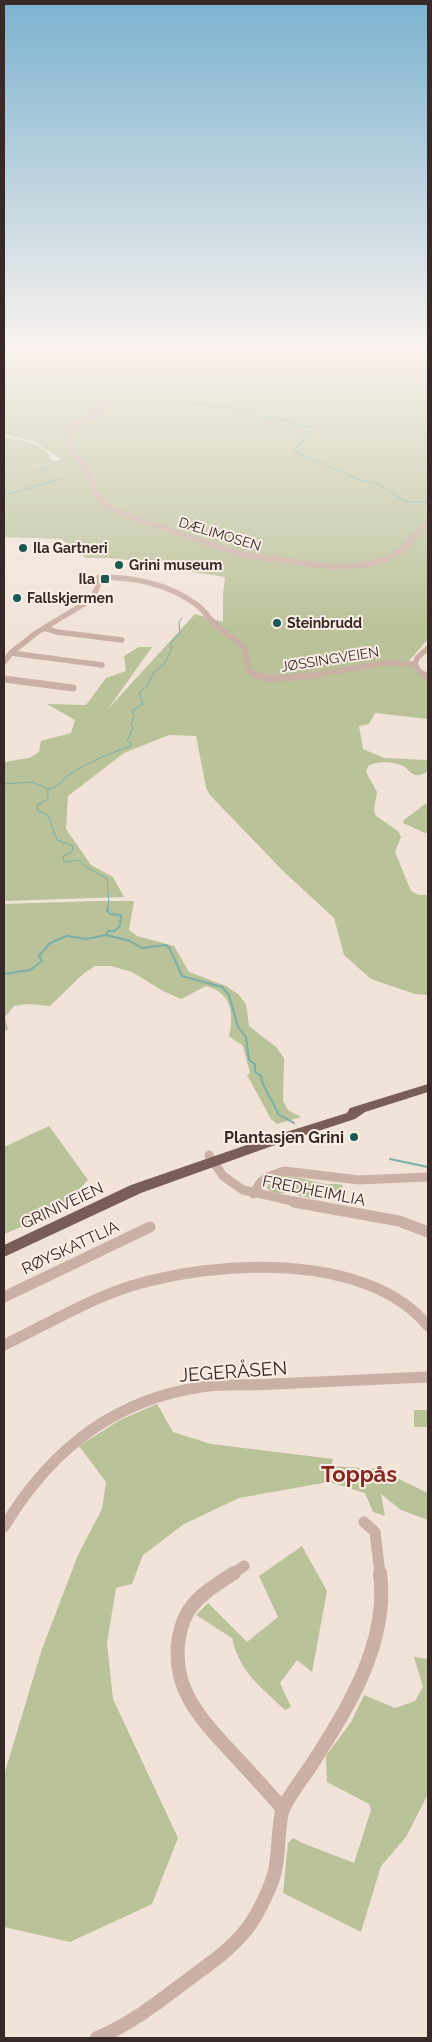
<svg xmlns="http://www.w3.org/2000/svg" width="432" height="2042" font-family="Raleway,sans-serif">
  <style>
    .green { fill: #bac299 }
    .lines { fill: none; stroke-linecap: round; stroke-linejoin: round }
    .stream-far1 { stroke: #78b0aa; stroke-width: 1 }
    .stream { stroke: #78b0aa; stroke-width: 2 }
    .minor-far5 { stroke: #cbb0a5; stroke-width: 4.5 }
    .minor-far4 { stroke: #cbb0a5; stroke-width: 5.5 }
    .minor-far3 { stroke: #cbb0a5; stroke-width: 7 }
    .minor-far2 { stroke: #cbb0a5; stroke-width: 9 }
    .minor-far1 { stroke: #cbb0a5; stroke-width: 11 }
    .minor { stroke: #cbb0a5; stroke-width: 14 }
    .major { fill: #795d57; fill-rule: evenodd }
    .poi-dot { fill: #1b5953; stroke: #faeee6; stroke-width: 2 }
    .labels { text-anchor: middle; stroke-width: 4; stroke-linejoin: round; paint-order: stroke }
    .far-street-label { font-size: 14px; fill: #362927; stroke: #faeee6 }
    .far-poi-label { font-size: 14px; font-weight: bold; fill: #362927; stroke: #faeee6; text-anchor: start }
    .poi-label { font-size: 16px; font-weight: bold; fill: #362927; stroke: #faeee6; text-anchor: end }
    .street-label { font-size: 16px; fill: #362927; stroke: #faeee6 }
    .near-street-label { font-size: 19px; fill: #362927; stroke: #faeee6 }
    .near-quarter-label { font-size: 22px; font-weight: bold; fill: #88261d; stroke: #faeee6 }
  </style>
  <rect width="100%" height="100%" fill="#f2e3d9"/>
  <path class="green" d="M4,345H428V639L409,661L428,676V719L375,713L369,724L359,726L363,749L384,758L428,760V771C423,774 418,777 413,774C409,772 407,768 403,766C393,761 377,761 368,766L366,772L377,792L374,810L376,816L398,831L401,837L395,852L411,891L419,895H428V995L415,994L371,979L344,955L334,918L283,871L209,794L206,787L196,736L169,735L124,753L68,796L66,829L91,865L113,877L124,897L4,901V762L29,758L39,752L41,741L71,733L75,720L47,704L86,705L106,678L126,671L124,656L139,647H152L108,709L195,614L223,622V595L225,577L180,570L164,561L146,562L110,558H86L61,539L4,537V437C18,439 48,443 51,460L56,461L61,459L33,441L4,435Z
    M425,804L428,805V833H425L403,823L404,820Z
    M96,901H134L129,930L137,936L174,946L189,972L226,986L238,994L246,1004L249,1026L276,1047L284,1058L283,1101L288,1110L301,1117L277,1124L271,1119L247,1075L250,1073L243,1046L229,1036C234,1013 232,993 206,986L181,999L163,991L132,972L111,966H95L83,974L50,1006L28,1004L14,1006L5,1017L8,1030L4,1031V904Z
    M49,1126L88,1180L56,1213L4,1234V1147Z
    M282,1176C295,1175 312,1182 326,1184C332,1185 337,1183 342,1185L343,1190C334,1200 317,1200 305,1197C301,1197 297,1194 293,1193C284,1191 275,1197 267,1188L268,1184Z
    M157,1404L173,1432L211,1444L333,1459L331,1466L378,1469L428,1493V1520L401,1510L381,1494L385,1516L373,1512L365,1493L329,1482L239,1498L184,1524L143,1555L132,1584L116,1588L107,1643L113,1699L178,1838L152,1904L70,1942L4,1927V1775L42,1649L78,1555L102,1509L106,1482L79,1446L120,1420Z
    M414,1410H428V1427H414Z
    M302,1546L327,1591L312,1672L297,1660L280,1683L291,1707L285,1710C261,1687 240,1673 232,1638L196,1615L208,1603L247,1642L278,1617L259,1576Z
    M414,1657L428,1659V1794L406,1837L381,1866L361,1932L283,1893L288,1843L293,1838L300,1842L354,1863L371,1810L369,1804L327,1782L326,1756L351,1722L364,1695L395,1708L415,1701L423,1687Z"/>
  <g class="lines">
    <path class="stream-far1" d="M428,351V357
      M191,403L252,410
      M262,416L294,421L293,424L313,428L294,451L357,479L379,484L405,502H428
      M34,474L47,467
      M49,480L53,477
      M8,494L61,479
      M4,497L6,495
      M4,784L32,782L48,789
      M48,789C58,788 62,780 70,774C89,762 110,753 131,746V743L127,741L133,728L131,725L134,715L132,711L143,704L139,693L147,686L154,672C164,668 169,656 172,646L170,644L180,633L179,622L182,618
      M48,789V799L37,805L38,811L48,815L57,840L73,846L72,852L63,856L64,862L79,860L86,867L108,879C106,889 111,901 107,909"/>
    <path class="stream" d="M106,935L108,931H114L120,926L121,915L110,914L107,910L108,908
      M4,974L30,970L42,961L39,956L50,943L67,936L86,939L106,935L130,941L142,948L166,945L170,949L182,976L222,987L229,995L238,1027L246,1037L249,1060L255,1064V1072L261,1076C261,1087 274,1101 278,1114L294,1123
      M313,1136L328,1143
      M390,1159L428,1167"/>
    <path class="minor-far5" d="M90,417L98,406L106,405L110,407L73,426L68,431C68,450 79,459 88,473C91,478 93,486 94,492"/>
    <path class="minor-far4" d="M94,491L108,507L131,517L243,555L333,567L365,565L387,559L400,551L428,522
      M44,628L57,632L122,640
      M11,653L102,665
      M4,662L11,653L36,633L92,599L100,581L99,577C134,577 168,583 197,605C205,611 210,620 218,627C241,647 245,637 248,671L257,676
      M415,664L417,658L428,648
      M415,664L419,671L426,676
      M308,676L384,663L415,664"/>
    <path class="minor-far3" d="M255,675L272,679L317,675
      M424,675L428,678
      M4,679L73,688"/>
    <path class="minor-far2" d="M209,1155L223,1176L243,1190L301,1203
      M253,1194L260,1183L267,1177L284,1171L359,1180L428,1177"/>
    <path class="minor-far1" d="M294,1202L399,1221L428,1232
      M4,1297L150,1227
      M4,1345C46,1325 87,1300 131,1286C216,1260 366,1251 428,1326
      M364,1522L375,1532L380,1574
      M4,1527C49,1452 113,1400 201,1387C224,1383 249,1386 273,1384C324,1382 376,1379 428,1377
      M232,1574L244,1566"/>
    <path class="minor" d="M234,1573C219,1583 203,1592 192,1606C185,1614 181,1627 179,1637C170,1689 202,1720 234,1755C251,1773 267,1791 283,1809
      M97,2038C131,2024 160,2001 189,1979C208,1965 231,1949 246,1930C257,1916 274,1883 276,1865C279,1850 278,1822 283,1809C288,1796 306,1774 314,1761C349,1706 389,1642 380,1573"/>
    <path class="major" d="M428,1084V1092L365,1112L355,1119L275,1145L141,1193L4,1257V1245L131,1185L267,1138L347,1113L350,1108Z"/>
  </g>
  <linearGradient id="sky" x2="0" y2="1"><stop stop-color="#7bb2cf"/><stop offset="0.55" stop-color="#f9f2ee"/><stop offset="1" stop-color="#f9f2ee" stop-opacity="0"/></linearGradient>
  <rect width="432" height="631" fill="url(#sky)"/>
  <g class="poi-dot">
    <circle cx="23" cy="548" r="5"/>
    <circle cx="119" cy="565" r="5"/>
    <rect x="100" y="574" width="10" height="10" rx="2.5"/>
    <circle cx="17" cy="598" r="5"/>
    <circle cx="277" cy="623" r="5"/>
    <circle cx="354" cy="1137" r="5"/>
  </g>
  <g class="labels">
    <g class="far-street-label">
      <text transform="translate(220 534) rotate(17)" y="5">DÆLIMOSEN</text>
      <text transform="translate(330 659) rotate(-9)" y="5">JØSSINGVEIEN</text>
    </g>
    <g class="far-poi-label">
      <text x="33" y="553">Ila Gartneri</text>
      <text x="129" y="570">Grini museum</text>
      <text x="95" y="584" text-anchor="end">Ila</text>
      <text x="27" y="603">Fallskjermen</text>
      <text x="287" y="628">Steinbrudd</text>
    </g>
    <g class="poi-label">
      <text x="344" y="1143">Plantasjen Grini</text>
    </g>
    <g class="street-label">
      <text transform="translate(314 1190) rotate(11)" y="6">FREDHEIMLIA</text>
      <text transform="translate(62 1205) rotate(-25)" y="6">GRINIVEIEN</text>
      <text transform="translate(70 1247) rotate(-25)" y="6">RØYSKATTLIA</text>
    </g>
    <g class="near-street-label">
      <text transform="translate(233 1371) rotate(-4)" y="7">JEGERÅSEN</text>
    </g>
    <g class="near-quarter-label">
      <text x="359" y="1482">Toppås</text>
    </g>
  </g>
  <rect width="432" height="2042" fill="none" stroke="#362927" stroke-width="10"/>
</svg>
